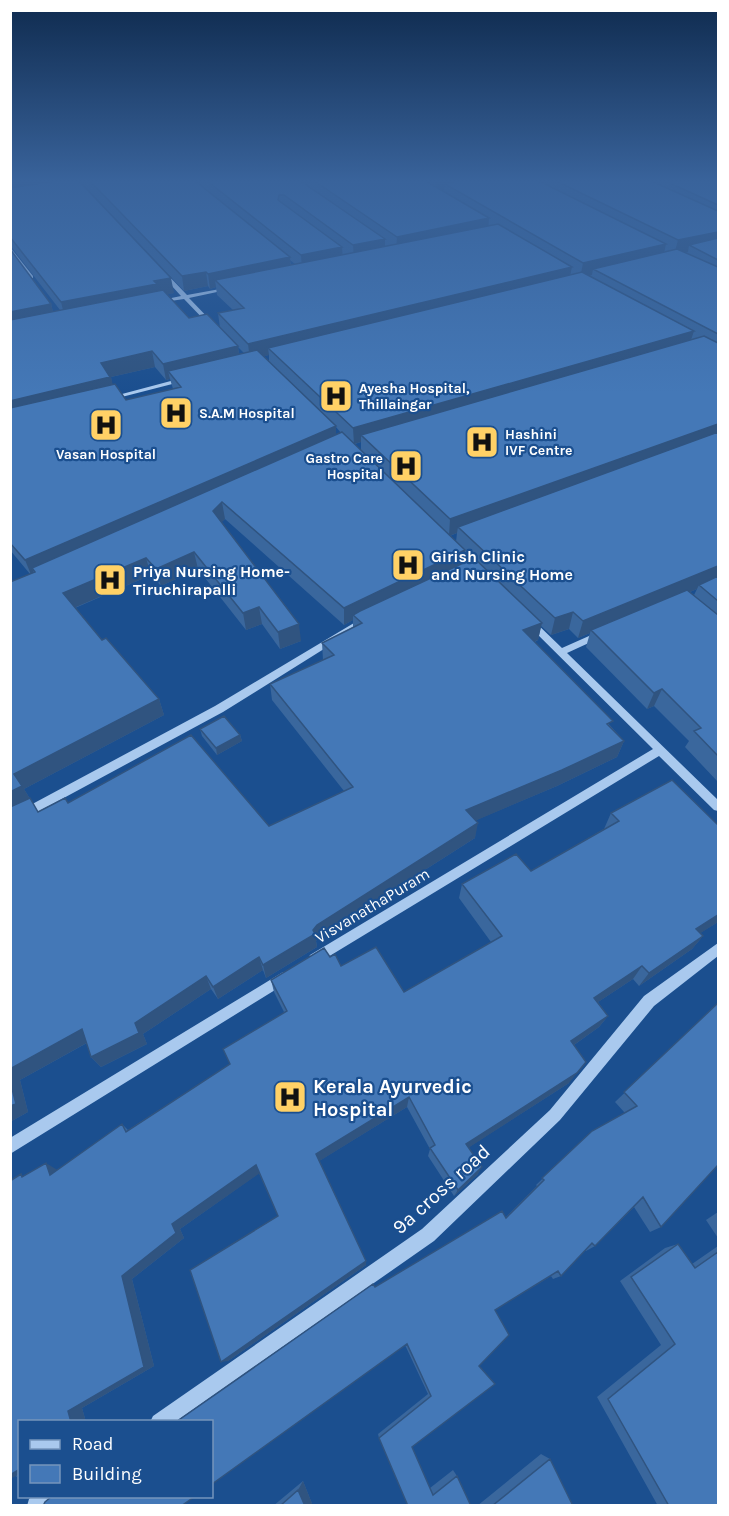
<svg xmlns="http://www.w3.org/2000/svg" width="729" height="1516" font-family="Karla,sans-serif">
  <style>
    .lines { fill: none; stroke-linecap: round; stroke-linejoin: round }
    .minor { fill: #a9c9ee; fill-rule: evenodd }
    .wall { fill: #3a679d; fill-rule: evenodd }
    .shaded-wall { fill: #305480 }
    .building { fill: #4478b7; stroke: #305480; stroke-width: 1.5 }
    .labels { text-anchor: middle; stroke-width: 4.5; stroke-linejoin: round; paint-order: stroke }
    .far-poi-label { font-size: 14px; font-weight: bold; fill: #fff; stroke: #1b4f8f; text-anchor: start }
    .poi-label { font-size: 16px; font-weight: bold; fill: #fff; stroke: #1b4f8f; text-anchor: start }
    .street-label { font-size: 16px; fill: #fff; stroke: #1b4f8f }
    .near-poi-label { font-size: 20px; font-weight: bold; fill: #fff; stroke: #1b4f8f; text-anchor: start }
    .near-street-label { font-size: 20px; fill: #fff; stroke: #1b4f8f }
  </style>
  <rect width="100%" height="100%" fill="#1b4f8f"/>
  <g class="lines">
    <path class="minor" d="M10,247L33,276V278H29L10,252Z
      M161,272H165L187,295L231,287V289L189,298L214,324V326H210L184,299L157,303V301L181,296L161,274Z
      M182,378L185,380L184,381L110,400L107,398Z
      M364,617L367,618L369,620L367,622L223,712L10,827V816L215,706Z
      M530,619L533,620L562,648L598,632H604L606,634L604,636L567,653L718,800V811L714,810L659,756L318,963L314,965L310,963L308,959L310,955L653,749L527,624L525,622L527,620Z
      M718,943V956L654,1006L560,1120L434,1241L175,1422H150L153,1416L422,1229L550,1110L644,996Z
      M283,972L288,974L289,978L288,982L10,1154V1138Z
      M33,1496H58C53,1509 39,1506 27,1506L29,1499Z"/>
  </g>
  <path class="wall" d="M10,180L174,293L166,294L189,318L220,328L218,313L233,310L217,295L216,287L210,289L208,286L184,291L79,180H718V782L685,747L689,741L654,706L647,709L586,647L590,633L578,638L569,629L551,635L541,626L538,640L535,642L624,741L617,757L557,786L476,820L475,838L318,938L316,941L317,947L266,978L263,970L218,999L211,989L143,1034L147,1044L101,1067L91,1057L87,1043L20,1080L28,1112L10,1122V582L30,574L10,550V249L51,304L53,312L60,310L10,245ZM290,260L295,264L291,265ZM238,347L244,353L239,354ZM269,355V362L263,356ZM155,367L166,380L170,379L173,389L126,400L112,385L111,377ZM336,427L341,433L336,435ZM361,442V451L355,444ZM225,519L344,625L353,620V627L322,643L323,660L270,684L272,700L344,791L269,826L68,803L38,812L24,789L164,715L159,699L102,640L75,608L151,575L161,586L198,569L246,630L262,624L280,649L301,641L221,522ZM457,533L456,542L450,536ZM465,552L472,559L464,562ZM697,589L694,595L690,592Z
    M200,729L240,735L242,741L217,755L202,736Z
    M611,813L718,825V922L700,933L703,936L692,949L639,986L633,979L598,1002L608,1016L599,1027L574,1045L569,1083L469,1147L478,1174L454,1196L428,1156L430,1149L407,1107L319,1161L366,1265L228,1361L278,1216L259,1173L180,1229L184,1238L132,1279L154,1366L82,1408L86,1422H20V1474L16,1477L24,1176L57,1170L122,1124L128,1130L230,1064L284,1012L274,992L271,980L330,957L341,966L404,992L491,942L459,898L462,884L531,871L604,829Z
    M718,1003L661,1227L650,1232L634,1207L595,1246L586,1251L585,1250L561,1276L553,1279L551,1276L495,1310L479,1366L412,1447L430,1488L453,1470L457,1476L471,1506H408L379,1438L378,1434L428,1394L405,1345L375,1287L505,1218L537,1186L536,1185L592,1131L625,1113L615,1102Z
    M718,1212V1238L706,1220Z
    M678,1244L692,1264L718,1246V1506H658L597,1397L661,1345L620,1281L665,1248Z
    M541,1454L550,1459L573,1506H477Z
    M303,1481L313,1506H273Z"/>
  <path class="shaded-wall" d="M23,180H71L10,196V182Z
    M436,180H484L445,184L444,190L435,192Z
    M489,218L488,232L396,251L397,237Z
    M718,232V245H689L688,252L674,255L678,240Z
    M385,239V253L354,260L353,245Z
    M666,244L663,258L593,269L592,275L580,278L583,263Z
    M342,247L343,262L302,270L301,255Z
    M290,257L291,272L215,280L216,287L210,289L208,274Z
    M572,267L569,281L268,348L269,355L250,360L248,344Z
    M206,272L208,286L184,291L182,276Z
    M171,278L174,293L65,318L61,302Z
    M51,304L55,319L10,329V312Z
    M694,331L689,346L361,435V442L354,444L353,428Z
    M238,346L240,362L168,371L170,379L166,380L163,364Z
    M152,351L155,367L111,377L115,393L10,419V401L101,363Z
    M718,424V438L458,527L457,533L449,536L450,519Z
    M336,426V442L32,568L35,576L32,577L25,560Z
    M222,502L225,519L216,528L213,511Z
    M465,550L463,567L353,615V620L344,625V608Z
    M194,552L198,569L161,586L156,569Z
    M146,558L151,575L69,610L63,593Z
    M718,566V580L699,585L697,589L593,632L591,630L590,633L578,638L583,621Z
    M259,607L262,624L246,630L243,613Z
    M573,612L569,629L551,635L555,618Z
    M542,623L538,640L520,647L523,630Z
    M299,624L301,641L280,649L278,632Z
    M662,689L654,706L647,709L654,693Z
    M159,699L164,715L24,789L32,802L10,813V792L14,774Z
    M240,735L242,741L217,755L216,748Z
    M624,741L617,757L557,786L463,826L466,810Z
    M478,823L475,838L318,938L316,941L317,947L266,978L263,965L313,930L317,925Z
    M718,915V922L685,943L696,929Z
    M703,936L692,949L639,986L649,973Z
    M259,957L263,970L218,999L213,987Z
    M642,966L633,979L586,1010L594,998Z
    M206,976L211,989L143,1034L147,1044L101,1067L91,1057L135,1023Z
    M608,1016L599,1027L564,1052L571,1041Z
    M82,1029L92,1040L20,1080L28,1112L10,1122V1069Z
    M586,1062L569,1083L462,1152L466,1144Z
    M409,1097L407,1107L318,1162L316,1154Z
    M46,1163L59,1171L50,1175Z
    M256,1165L260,1173L180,1229L184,1238L132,1279L154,1366L82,1408L86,1422H71L68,1411L122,1276L172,1224Z
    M482,1167L478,1174L454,1196L458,1190Z
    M366,1261V1265L228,1361L221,1362Z
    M20,1469V1474L10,1479V1475Z
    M303,1481L313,1506H305L298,1490Z"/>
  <path class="building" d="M10,180H23L10,182Z
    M63,180H78L171,278L154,281L157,284L61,302L10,237V188Z
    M89,180H194L290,257L208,274L206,272L182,276Z
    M206,180H299L385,239L353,245L284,195H279L278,200L342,247L301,255Z
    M313,180H424L489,218L397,237Z
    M460,180H537L666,244L583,263L445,184Z
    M554,180H649L718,211V232L678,240Z
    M663,180H718V205Z
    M498,224L572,267L248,344L218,313L244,308L215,280Z
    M718,238V260L689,245Z
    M10,249L51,304L10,312Z
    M677,249L718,267V334L593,269Z
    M582,272L694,331L353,428L268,348Z
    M163,290L189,318L207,314L238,346L163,364L152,351L101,363L110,377L10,401V320Z
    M704,336L718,343V424L450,519L361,435Z
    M257,350L336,426L25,560L10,543V408L115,384L126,400L181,387L168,371Z
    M342,432L465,550L344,608L222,502L213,511L299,624L278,632L259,607L243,613L194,552L156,569L146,558L63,593L102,640L106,638L159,699L14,774L22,786L10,792V582L35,572L32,568Z
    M718,432V566L583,621L573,612L555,618L458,527Z
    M474,558L542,623L523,630L613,721L607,724L624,741L562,770L466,810L478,823L317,925L313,930L315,934L263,965L259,957L213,987L206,976L135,1023L139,1033L91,1057L82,1029L10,1069V807L30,798L38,812L65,798L68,803L191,735L269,826L353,787L270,684L334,655L322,643L362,623L353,615L360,611Z
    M718,576V601L699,585Z
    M687,590L718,615V756L694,731L701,728L662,689L654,693L591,630Z
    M224,716L240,735L216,748L200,729Z
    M672,780L718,825V915L696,929L703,936L649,973L642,966L594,998L608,1016L571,1041L586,1062L577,1073L466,1144L482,1167L458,1190L430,1148L435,1145L409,1097L316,1154L366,1261L221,1362L190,1270L278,1216L256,1165L172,1224L176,1233L122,1276L144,1367L68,1411L71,1422H20V1469L10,1475V1181L21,1174L22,1177L46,1163L50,1175L122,1124L126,1132L230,1064L223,1049L287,1011L271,980L324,948L330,957L335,954L341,966L376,947L404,992L502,936L462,884L516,854L531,871L619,821L611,813Z
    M718,1003V1165L661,1227L643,1197L595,1246L592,1243L561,1276L558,1271L495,1310L509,1335L479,1366L495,1384L412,1447L433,1495L457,1476L471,1506H408L379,1438L431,1396L407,1344L212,1484V1422H176L373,1284L375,1287L502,1211L506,1218L544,1180L542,1178L592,1131L637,1106L624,1092Z
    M10,1081L16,1104L10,1106Z
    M678,1244L695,1268L718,1252V1506H669L608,1399L675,1344L631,1277Z
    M550,1459L573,1506H492Z
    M298,1490L305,1506H280Z
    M51,1497H194L181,1506H43L45,1502Z"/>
  <linearGradient id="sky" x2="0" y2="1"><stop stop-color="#0f2b4f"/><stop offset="0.46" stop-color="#39639b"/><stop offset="1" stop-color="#39639b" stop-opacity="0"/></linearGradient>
  <rect width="729" height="393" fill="url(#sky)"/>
  <defs>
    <g id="hospital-square" transform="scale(1.725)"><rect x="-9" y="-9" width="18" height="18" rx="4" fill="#ffd166" stroke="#1b4f8f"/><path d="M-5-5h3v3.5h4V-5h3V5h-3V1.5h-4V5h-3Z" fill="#111"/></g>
  </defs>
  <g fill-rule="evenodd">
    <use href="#hospital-square" x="336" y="396"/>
    <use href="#hospital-square" x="176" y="413"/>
    <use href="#hospital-square" x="106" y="425"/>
    <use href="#hospital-square" x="482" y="442"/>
    <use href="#hospital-square" x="406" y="466"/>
    <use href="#hospital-square" x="408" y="565"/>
    <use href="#hospital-square" x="110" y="580"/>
    <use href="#hospital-square" x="290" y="1097"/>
  </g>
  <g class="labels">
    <g class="far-poi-label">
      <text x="359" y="393">Ayesha Hospital,<tspan x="359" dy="16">Thillaingar</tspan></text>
      <text x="199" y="418">S.A.M Hospital</text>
      <text x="505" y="439">Hashini<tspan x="505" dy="16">IVF Centre</tspan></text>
      <text x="106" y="459" text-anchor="middle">Vasan Hospital</text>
      <text x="383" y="463" text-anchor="end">Gastro Care<tspan x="383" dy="16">Hospital</tspan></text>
    </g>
    <g class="poi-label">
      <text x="431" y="562">Girish Clinic<tspan x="431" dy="18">and Nursing Home</tspan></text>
      <text x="133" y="577">Priya Nursing Home-<tspan x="133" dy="18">Tiruchirapalli</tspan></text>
    </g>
    <g class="street-label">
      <text transform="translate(372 905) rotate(-31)" y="6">VisvanathaPuram</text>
    </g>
    <g class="near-poi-label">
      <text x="313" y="1093">Kerala Ayurvedic<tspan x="313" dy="23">Hospital</tspan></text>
    </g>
    <g class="near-street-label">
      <text transform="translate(441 1189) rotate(-42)" y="7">9a cross road</text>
    </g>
  </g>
  <rect width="729" height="1516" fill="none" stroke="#ffffff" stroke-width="24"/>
  <rect x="18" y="1420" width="195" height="78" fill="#1b4f8f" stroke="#7695bc" stroke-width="1.5"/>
  <rect x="30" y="1440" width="30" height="9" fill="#a9c9ee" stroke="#7695bc" stroke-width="1.5"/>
  <text x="72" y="1450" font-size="18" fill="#ffffff">Road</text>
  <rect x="30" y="1465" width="30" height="18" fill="#4478b7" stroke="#7695bc" stroke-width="1.5"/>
  <text x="72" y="1480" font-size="18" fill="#ffffff">Building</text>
</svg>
